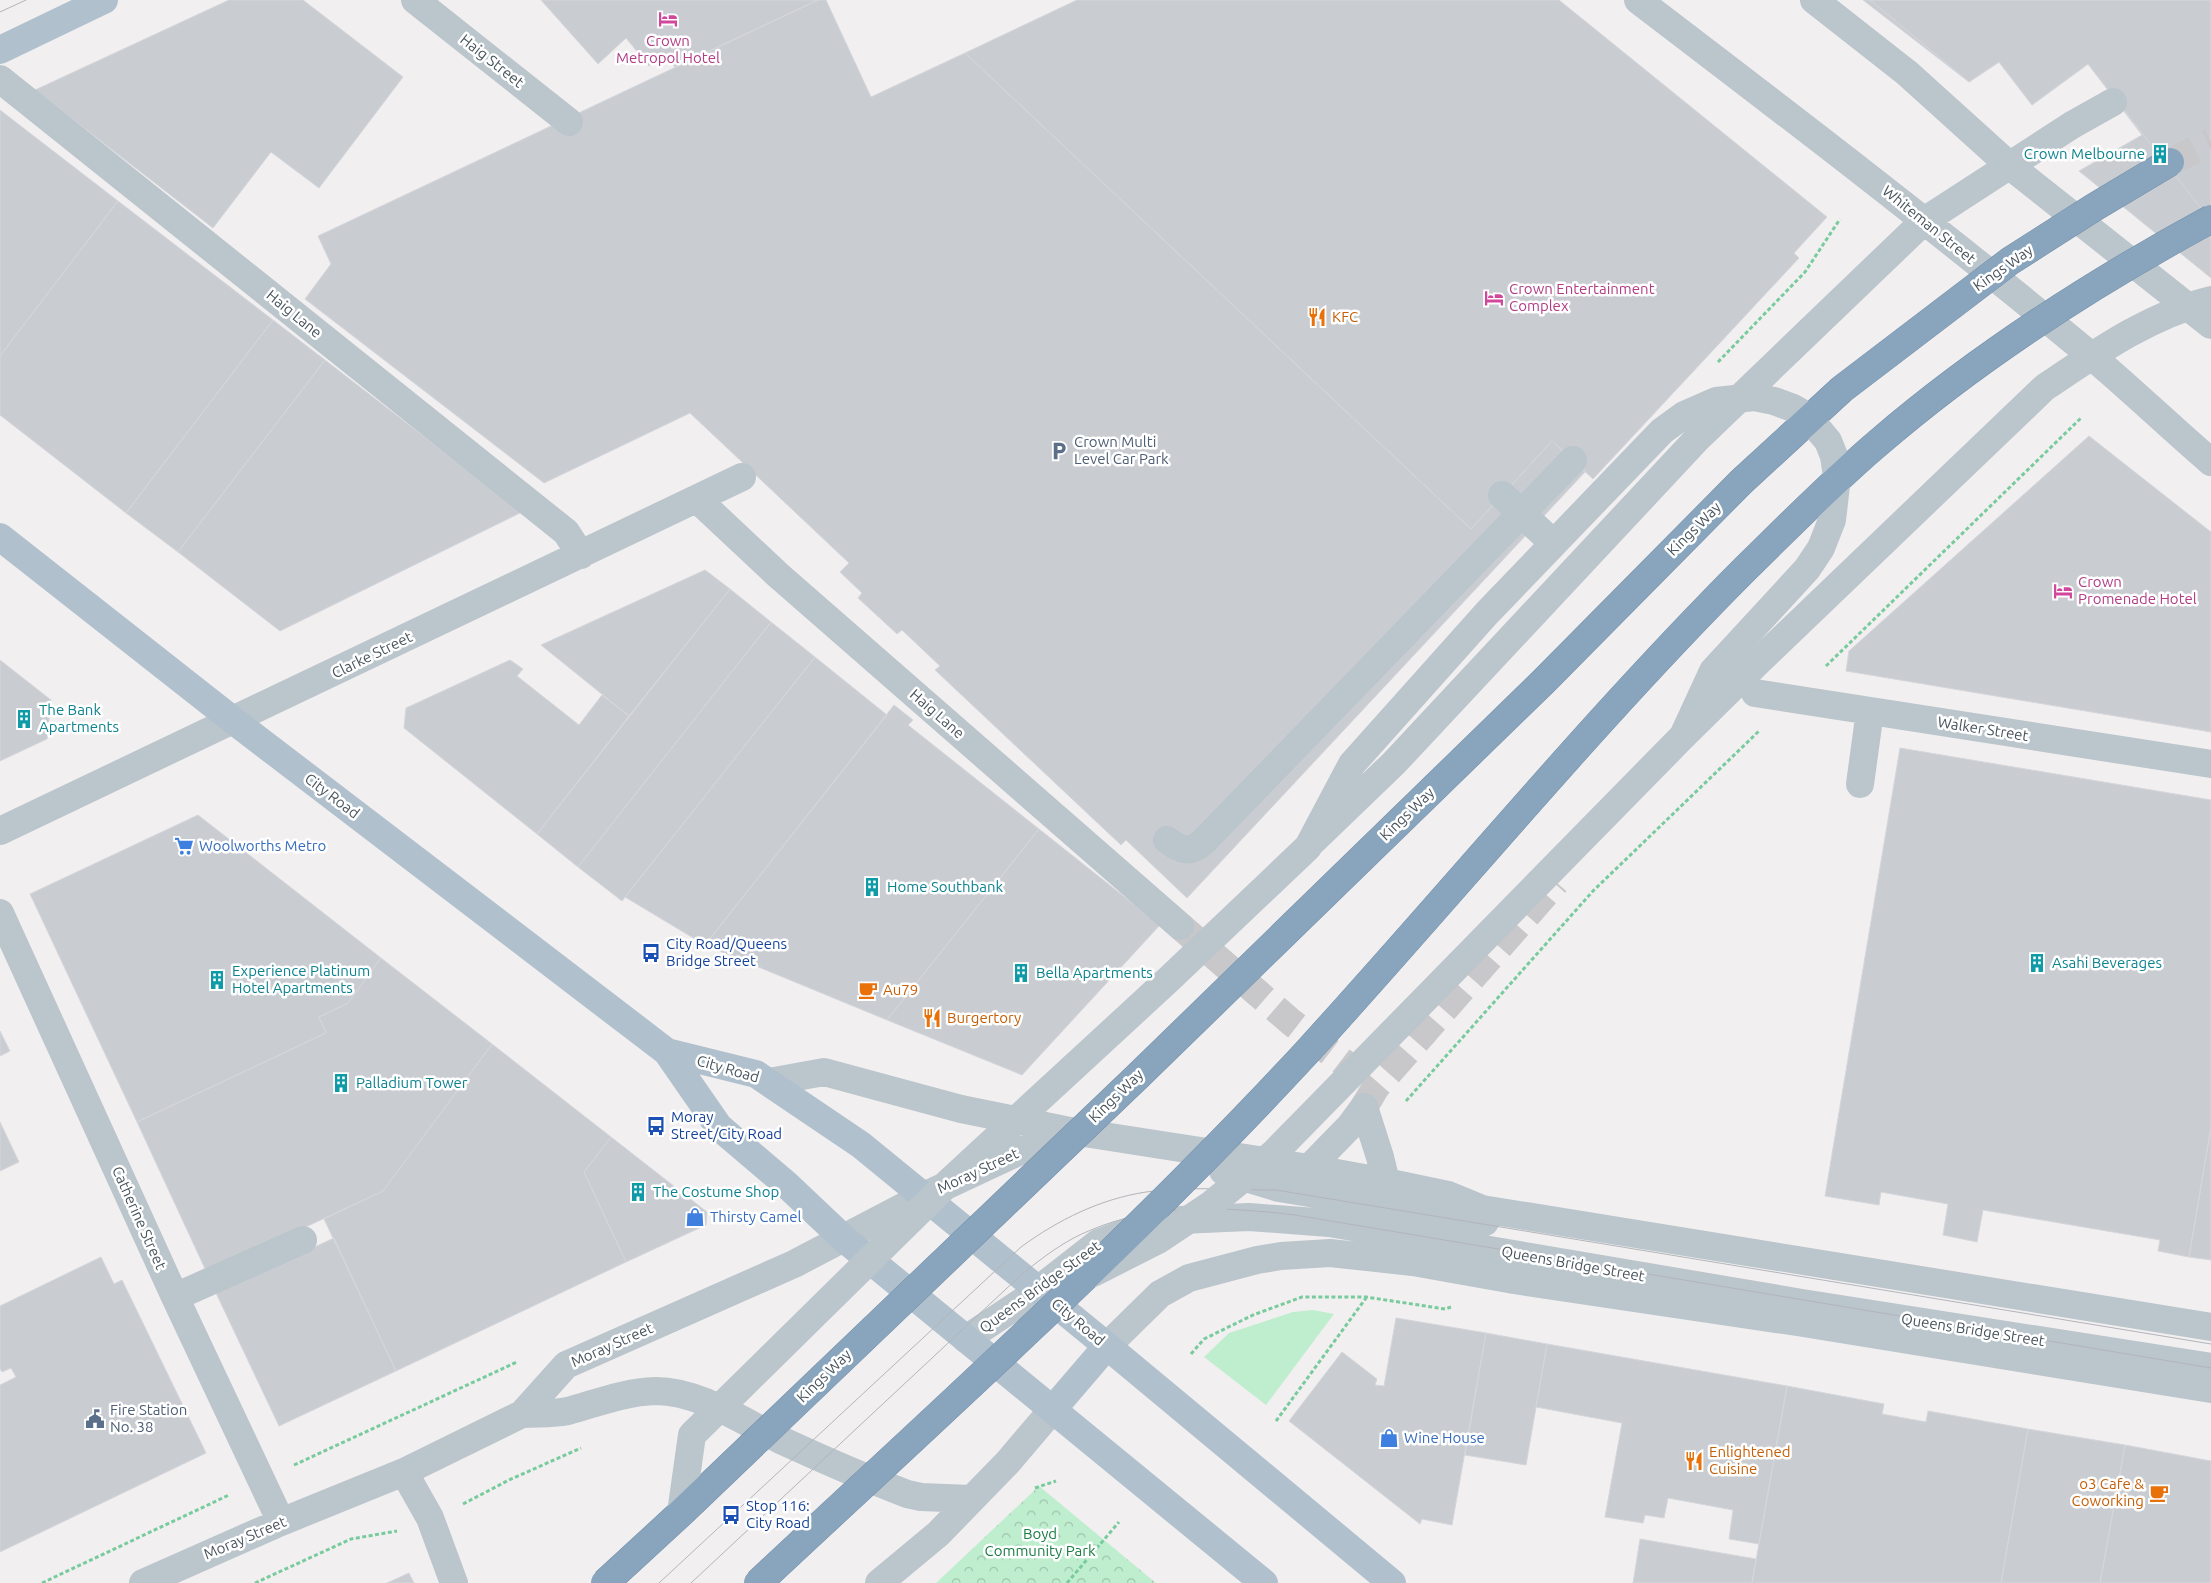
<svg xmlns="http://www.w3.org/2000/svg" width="2211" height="1583" font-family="Ubuntu,sans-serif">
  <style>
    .grass { fill: #bfeecf }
    .park { fill: url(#park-crowns) }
    .building { fill: #c9cdd2; stroke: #d4d6db }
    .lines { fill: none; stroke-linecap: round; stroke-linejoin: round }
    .minor-tunnel { stroke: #c8c8cb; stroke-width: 28; stroke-dasharray: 28 14; stroke-linecap: butt }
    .highway-tunnel { stroke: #c8c8cb; stroke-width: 28; stroke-dasharray: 28 14; stroke-linecap: butt }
    .path { stroke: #78cb9d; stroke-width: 3; stroke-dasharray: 4 2.5; stroke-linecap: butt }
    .minor { stroke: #bbc5cc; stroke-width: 28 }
    .major { stroke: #b0c1cd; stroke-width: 28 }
    .tram { stroke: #b2b5ba; stroke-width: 1 }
    .highway-bridge-casing { stroke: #7490a9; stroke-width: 29; stroke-linecap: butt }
    .minor-bridge { stroke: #bbc5cc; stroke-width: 28 }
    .highway-bridge { stroke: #89a5bd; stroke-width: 28 }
    .labels { text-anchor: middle; stroke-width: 5; stroke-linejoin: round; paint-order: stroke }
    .hotel-label { font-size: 15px; fill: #b23c85; stroke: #fff; text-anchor: start }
    .street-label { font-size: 15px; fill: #48545c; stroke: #fff }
    .culture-label { font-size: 15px; fill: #0d838f; stroke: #fff; text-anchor: start }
    .food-label { font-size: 15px; fill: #c56008; stroke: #fff; text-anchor: start }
    .service-label { font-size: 15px; fill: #4e5e75; stroke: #fff; text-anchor: start }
    .shop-label { font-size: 15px; fill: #366cbe; stroke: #fff; text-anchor: start }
    .transit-label { font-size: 15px; fill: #164399; stroke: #fff; text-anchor: start }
    .park-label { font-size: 15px; fill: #1a7d45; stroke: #fff }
  </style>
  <defs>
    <pattern id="park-crowns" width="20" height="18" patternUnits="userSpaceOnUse" patternTransform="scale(1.25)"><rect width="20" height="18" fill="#bfeecf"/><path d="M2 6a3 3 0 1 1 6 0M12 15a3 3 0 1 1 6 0" fill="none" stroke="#9dc3ab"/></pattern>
  </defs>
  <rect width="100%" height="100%" fill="#f2eff0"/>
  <path class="grass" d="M1313,1310L1334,1314L1266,1405L1204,1357L1229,1333L1293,1312Z"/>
  <path class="park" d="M1039,1486L1156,1583H936Z"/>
  <path class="building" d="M229,0H303L403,77L319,188L271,152L213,228L35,90Z
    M541,0H818L675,67L663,53L649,66L626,38L598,64Z
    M818,0H826L871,97L965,53L1471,529L1552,441L1585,472L1187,898L1126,840L1121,845L935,670L940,666L902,630L897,634L858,598L862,593L840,572L849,563L690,413L544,483L305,299L331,264L318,236Z
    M1077,0H1559L1827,217L1794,253L1799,258L1593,479L1552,441L1471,529L965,53Z
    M1863,0H2211V221L2088,64L2032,105L1999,62L1969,82Z
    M1870,0H2211V278L2079,171L2142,135L2088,64L2032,105L1999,62L1969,82Z
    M0,110L118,201L0,356Z
    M118,201L273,320L126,513L0,415V356Z
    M273,320L325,360L178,552L126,513Z
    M325,360L522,512L280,631L178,552Z
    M2089,436L2211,532V732L1846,671L1849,651Z
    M705,570L730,589L629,716L541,645Z
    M730,589L771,622L578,867L537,834Z
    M771,622L815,657L622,901L578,867Z
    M815,657L887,715L705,945L625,897Z
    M0,660L51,700L47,739L0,761Z
    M510,660L523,669L517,676L579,725L602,695L629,716L537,834L404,728L406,708Z
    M894,705L913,720L908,725L1039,829L887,1020L705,945Z
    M1900,748L2211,800V1127L2189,1257L2158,1251L2160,1240L1983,1210L1977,1242L1943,1235L1948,1204L1881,1192L1879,1205L1825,1196Z
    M198,815L381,958L348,1003L319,1017L326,1033L137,1122L30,894Z
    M1039,829L1160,925L1022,1075L887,1020Z
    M381,958L492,1044L383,1191L207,1273L137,1122L326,1033L319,1017L348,1003Z
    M0,1031L10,1051L0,1056Z
    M492,1044L611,1137L584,1172L626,1262L396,1371L324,1219L383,1191Z
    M0,1122L19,1162L0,1171Z
    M2211,1127V1260L2189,1257Z
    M611,1137L707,1212L706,1225L626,1262L584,1172Z
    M334,1238L396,1371L279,1426L216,1293Z
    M101,1257L114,1284L122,1280L206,1453L0,1552V1385L16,1377L11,1368L2,1372L0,1369V1306Z
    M1396,1318L1486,1333L1452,1525L1422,1519L1420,1524L1289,1421L1342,1352L1377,1379L1375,1385L1384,1386Z
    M1486,1333L1547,1344L1526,1465L1465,1455Z
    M1547,1344L1787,1386L1759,1544L1729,1539L1733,1510L1668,1498L1664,1518L1645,1515L1643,1523L1605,1517L1622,1423L1536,1407Z
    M1787,1386L1884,1404L1882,1414L1926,1422L1928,1411L2028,1429L2001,1583H1752Z
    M2028,1429L2125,1445L2100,1583H2001Z
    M2125,1445L2211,1461V1583H2100Z
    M1640,1539L1756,1559L1752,1583H1633Z
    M409,1573L414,1583H387Z"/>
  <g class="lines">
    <path class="minor-tunnel" d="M1180,926L1291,1022L1374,1086
      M1364,1107L1376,1087L1556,882"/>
    <path class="highway-tunnel" d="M2170,162L2211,142"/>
    <path class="path" d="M1718,362L1805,272L1840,219
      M1826,666L2082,417
      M1406,1101L1593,891L1759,731
      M1191,1354L1204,1339L1253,1315L1302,1297H1366L1445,1309L1451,1307
      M1276,1421L1366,1298
      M294,1465L517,1362
      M1035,1488L1056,1481
      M463,1504L509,1480L581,1448
      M42,1583L229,1495
      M255,1583L351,1539L397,1531
      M1067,1583L1119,1522"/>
    <path class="minor" d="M415,0L569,122
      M1638,0C1790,116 1942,232 2089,354C2131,389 2170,427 2211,462
      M1814,0L1907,73L2010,166L2211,325
      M0,79L566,532L581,555
      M697,499L778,575L1180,926
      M1755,693L2211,764
      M1684,735L1759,661L2044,388C2096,353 2149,315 2211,300
      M1860,784L1870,711
      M0,831L742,477
      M1314,840L1394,763L1697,439L1924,221L2072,125L2113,102
      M0,913L175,1297L281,1522
      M769,1082L824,1072L961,1109L1065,1130L1309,1168L1386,1182L1448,1195L1482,1209L2211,1327
      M1364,1107L1380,1157L1386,1182
      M1309,1168L1350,1126L1364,1107
      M1223,1171L1279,1188L1485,1222
      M1180,1220L1249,1217L1329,1223L1802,1303L2211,1367
      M175,1297L303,1240
      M966,1339L1029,1297L1098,1243L1137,1228
      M1107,1346L1160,1294L1189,1278L1257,1260L1281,1256L1330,1253L1413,1262L1514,1280L1797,1322L2211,1389
      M522,1414C537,1413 554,1414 568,1411C597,1403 624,1392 656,1391C701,1391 746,1424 785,1442C826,1461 866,1478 907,1494L921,1497L971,1499
      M404,1472L430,1518L454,1583
      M143,1583L281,1522L404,1472L522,1414L566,1365L794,1264L924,1196L1065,1130
      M879,1583L938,1534L1008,1462L1053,1409"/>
    <path class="major" d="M0,50L104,0
      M0,537L234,721L667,1052L719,1127L787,1185L843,1238L1264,1583
      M667,1052L756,1074L861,1145L1107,1346L1392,1583
      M1053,1409L1107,1346"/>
    <path class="tram" d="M0,12L26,0
      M659,1583L1021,1247C1058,1220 1100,1199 1146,1192C1189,1186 1233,1190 1276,1190L2211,1344
      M691,1583L1021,1275C1042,1258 1065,1240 1091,1230C1154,1203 1228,1207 1295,1215L2211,1368"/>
    <g class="highway-bridge-casing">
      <path id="highway-bridge" d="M605,1583L681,1513L1138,1076L1544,681L1741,482L1842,389L2010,261L2093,208L2170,162
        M758,1583C944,1409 1134,1239 1307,1052C1454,891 1592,722 1746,568C1789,526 1832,482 1878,443C1979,356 2093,283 2211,219"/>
    </g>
    <path class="minor-bridge" d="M1502,495L1553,543
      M1167,840C1180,850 1190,854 1203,842L1573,460
      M681,1513L692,1435L950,1181L1168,980L1308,847L1352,764L1487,613L1662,431L1684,415L1716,401L1754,397L1774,401L1793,408L1807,416L1828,441L1834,456L1837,477L1832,520L1821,548L1807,569L1713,671L1683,736L1274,1153L1209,1206L1158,1240L1093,1273"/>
    <use href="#highway-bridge" class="highway-bridge"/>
  </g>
  <defs>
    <g id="hotel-bare" transform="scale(1.5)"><path d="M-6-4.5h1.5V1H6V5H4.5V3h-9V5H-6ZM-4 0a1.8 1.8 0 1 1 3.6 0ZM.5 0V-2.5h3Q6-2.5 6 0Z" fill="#d1479c" stroke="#fff" stroke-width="2.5" paint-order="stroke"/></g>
    <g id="building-bare" transform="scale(1.5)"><path d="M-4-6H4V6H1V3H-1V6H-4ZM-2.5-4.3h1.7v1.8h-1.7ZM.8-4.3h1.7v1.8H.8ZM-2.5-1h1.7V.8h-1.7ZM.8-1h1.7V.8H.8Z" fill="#0f9aa8" stroke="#fff" stroke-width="2.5" paint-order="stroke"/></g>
    <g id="restaurant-bare" transform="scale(1.5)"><path d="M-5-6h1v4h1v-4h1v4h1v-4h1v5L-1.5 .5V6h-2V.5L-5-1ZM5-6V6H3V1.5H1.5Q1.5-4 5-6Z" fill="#e8710a" stroke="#fff" stroke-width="2.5" paint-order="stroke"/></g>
    <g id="parking-bare" transform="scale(1.5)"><path d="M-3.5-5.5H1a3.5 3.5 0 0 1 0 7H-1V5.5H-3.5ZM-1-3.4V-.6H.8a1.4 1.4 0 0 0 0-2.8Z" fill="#5c6f8a" stroke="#fff" stroke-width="2.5" paint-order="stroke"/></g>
    <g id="supermarket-bare" transform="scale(1.5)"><path d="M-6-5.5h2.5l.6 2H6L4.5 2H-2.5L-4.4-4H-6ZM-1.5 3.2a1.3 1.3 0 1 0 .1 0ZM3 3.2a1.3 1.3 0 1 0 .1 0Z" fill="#3f7fe0" stroke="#fff" stroke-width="2.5" paint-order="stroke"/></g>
    <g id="bus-bare" transform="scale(1.5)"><path d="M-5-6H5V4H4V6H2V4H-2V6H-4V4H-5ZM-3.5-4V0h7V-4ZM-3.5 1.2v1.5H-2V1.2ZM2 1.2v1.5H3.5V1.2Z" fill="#1a4fb4" stroke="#fff" stroke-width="2.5" paint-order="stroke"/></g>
    <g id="cafe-bare" transform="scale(1.5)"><path d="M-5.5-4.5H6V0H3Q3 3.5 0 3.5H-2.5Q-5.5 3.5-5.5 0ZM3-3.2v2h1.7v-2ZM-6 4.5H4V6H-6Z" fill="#e8710a" stroke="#fff" stroke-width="2.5" paint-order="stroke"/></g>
    <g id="shop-bare" transform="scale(1.5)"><path d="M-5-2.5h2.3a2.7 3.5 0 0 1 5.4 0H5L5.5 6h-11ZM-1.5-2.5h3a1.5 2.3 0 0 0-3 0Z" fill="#3f7fe0" stroke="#fff" stroke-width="2.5" paint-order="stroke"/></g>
    <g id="civic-bare" transform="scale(1.5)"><path d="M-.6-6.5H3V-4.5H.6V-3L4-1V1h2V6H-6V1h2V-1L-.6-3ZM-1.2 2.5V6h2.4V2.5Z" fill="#5c6f8a" stroke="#fff" stroke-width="2.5" paint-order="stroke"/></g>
  </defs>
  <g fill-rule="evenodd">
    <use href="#hotel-bare" x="668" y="19"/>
    <use href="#building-bare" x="2160" y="154"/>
    <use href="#hotel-bare" x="1494" y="298"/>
    <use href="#restaurant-bare" x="1317" y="317"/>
    <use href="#parking-bare" x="1059" y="451"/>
    <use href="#hotel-bare" x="2063" y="591"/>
    <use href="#building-bare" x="24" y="719"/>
    <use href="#supermarket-bare" x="184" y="846"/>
    <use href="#building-bare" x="872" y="887"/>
    <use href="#bus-bare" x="651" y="953"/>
    <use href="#building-bare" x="2037" y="963"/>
    <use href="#building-bare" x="1021" y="973"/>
    <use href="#building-bare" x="217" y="980"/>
    <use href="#cafe-bare" x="868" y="990"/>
    <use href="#restaurant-bare" x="932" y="1018"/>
    <use href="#building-bare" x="341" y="1083"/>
    <use href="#bus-bare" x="656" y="1126"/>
    <use href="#building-bare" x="638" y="1192"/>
    <use href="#shop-bare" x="695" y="1217"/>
    <use href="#civic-bare" x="95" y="1419"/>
    <use href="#shop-bare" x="1389" y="1438"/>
    <use href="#restaurant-bare" x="1694" y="1461"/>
    <use href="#cafe-bare" x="2159" y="1493"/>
    <use href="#bus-bare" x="731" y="1515"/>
  </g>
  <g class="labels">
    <g class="hotel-label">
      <text x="668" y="46" text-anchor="middle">Crown<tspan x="668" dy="17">Metropol Hotel</tspan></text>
      <text x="1509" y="294">Crown Entertainment<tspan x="1509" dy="17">Complex</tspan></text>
      <text x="2078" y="587">Crown<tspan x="2078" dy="17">Promenade Hotel</tspan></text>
    </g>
    <g class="street-label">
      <text transform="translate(492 61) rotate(38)" y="5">Haig Street</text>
      <text transform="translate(1929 225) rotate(39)" y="5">Whiteman Street</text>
      <text transform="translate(2003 268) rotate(-35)" y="5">Kings Way</text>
      <text transform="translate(294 314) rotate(39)" y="5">Haig Lane</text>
      <text transform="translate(1694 529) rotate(-45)" y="5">Kings Way</text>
      <text transform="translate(372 655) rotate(-26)" y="5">Clarke Street</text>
      <text transform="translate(937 714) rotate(41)" y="5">Haig Lane</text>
      <text transform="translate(1983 729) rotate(9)" y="5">Walker Street</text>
      <text transform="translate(332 796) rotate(37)" y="5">City Road</text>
      <text transform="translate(1407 814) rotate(-44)" y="5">Kings Way</text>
      <text transform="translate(728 1069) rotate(16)" y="5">City Road</text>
      <text transform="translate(1116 1096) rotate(-44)" y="5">Kings Way</text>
      <text transform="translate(978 1171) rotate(-25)" y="5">Moray Street</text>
      <text transform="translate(139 1218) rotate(66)" y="5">Catherine Street</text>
      <text transform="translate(1573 1264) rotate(10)" y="5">Queens Bridge Street</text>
      <text transform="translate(1040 1287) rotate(-36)" y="5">Queens Bridge Street</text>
      <text transform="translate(1078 1322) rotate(40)" y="5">City Road</text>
      <text transform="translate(1973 1330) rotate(9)" y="5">Queens Bridge Street</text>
      <text transform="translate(612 1345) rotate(-24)" y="5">Moray Street</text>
      <text transform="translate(824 1376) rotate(-44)" y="5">Kings Way</text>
      <text transform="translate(245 1538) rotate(-23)" y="5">Moray Street</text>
    </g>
    <g class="culture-label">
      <text x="2145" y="159" text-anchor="end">Crown Melbourne</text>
      <text x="39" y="715">The Bank<tspan x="39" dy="17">Apartments</tspan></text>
      <text x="887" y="892">Home Southbank</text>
      <text x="2052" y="968">Asahi Beverages</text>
      <text x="232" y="976">Experience Platinum<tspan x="232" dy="17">Hotel Apartments</tspan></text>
      <text x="1036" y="978">Bella Apartments</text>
      <text x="356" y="1088">Palladium Tower</text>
      <text x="653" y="1197">The Costume Shop</text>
    </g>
    <g class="food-label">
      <text x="1332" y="322">KFC</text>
      <text x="883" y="995">Au79</text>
      <text x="947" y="1023">Burgertory</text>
      <text x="1709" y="1457">Enlightened<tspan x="1709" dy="17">Cuisine</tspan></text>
      <text x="2144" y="1489" text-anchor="end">o3 Cafe &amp;<tspan x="2144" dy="17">Coworking</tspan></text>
    </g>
    <g class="service-label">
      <text x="1074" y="447">Crown Multi<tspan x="1074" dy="17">Level Car Park</tspan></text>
      <text x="110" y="1415">Fire Station<tspan x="110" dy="17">No. 38</tspan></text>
    </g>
    <g class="shop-label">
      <text x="199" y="851">Woolworths Metro</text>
      <text x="710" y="1222">Thirsty Camel</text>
      <text x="1404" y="1443">Wine House</text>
    </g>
    <g class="transit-label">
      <text x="666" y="949">City Road/Queens<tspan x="666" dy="17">Bridge Street</tspan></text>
      <text x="671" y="1122">Moray<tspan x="671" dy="17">Street/City Road</tspan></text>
      <text x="746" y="1511">Stop 116:<tspan x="746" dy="17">City Road</tspan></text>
    </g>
    <g class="park-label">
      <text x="1040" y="1539">Boyd<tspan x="1040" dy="17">Community Park</tspan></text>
    </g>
  </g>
</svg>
